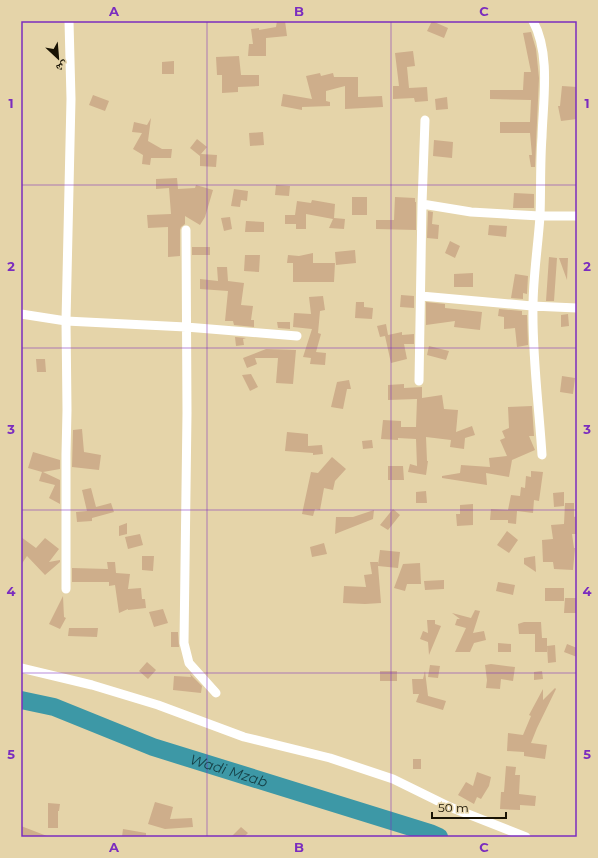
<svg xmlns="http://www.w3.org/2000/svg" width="598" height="858" font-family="Montserrat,'Noto Naskh Arabic',sans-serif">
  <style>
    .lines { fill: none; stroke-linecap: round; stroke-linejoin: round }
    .river { stroke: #3d98a6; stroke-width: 18 }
    .building { fill: #ceae8b }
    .street { stroke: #fff; stroke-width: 9 }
    .grid { fill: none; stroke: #7b2cbf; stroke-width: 1; stroke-opacity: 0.55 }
    .labels { text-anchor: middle; stroke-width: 3.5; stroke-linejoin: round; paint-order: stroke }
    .water-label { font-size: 14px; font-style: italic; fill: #153f45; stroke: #e5d4a9 }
    .neatline { fill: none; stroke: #7b2cbf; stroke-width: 1.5 }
    .grid-label { font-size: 13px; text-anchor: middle; font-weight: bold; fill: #7b2cbf }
  </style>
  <rect width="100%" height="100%" fill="#e5d4a9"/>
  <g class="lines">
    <path class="river" id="s1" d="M21,700L54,707L153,747L430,833L439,837"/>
  </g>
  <path class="building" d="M277,21H285L287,36L266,38V56H248L249,44H253L251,29L259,28V30L276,27Z
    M432,21L448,28L444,38L427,31Z
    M531,32L536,49L539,78L535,167H531L529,155H532L530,133H500V122H530L531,100L490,99V90H523L524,72H531L523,33Z
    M413,51L415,66L407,67L409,88L427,87L428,101L415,102L414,98L393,99V86H399L395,53Z
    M239,56L241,75H259V86L238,87V92L222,93V75H217L216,57Z
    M174,61V74H162V62Z
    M320,73L321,76L333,73L334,77H358V97L382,96L383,107L345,109V86L326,91V101L330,102V106L302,107V110L281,106L283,94L312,99L306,76Z
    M562,86L577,87V119L561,121L558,106H560Z
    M93,95L109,101L105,111L89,105Z
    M447,97L448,109L436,110L435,99Z
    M151,118L148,141L162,149H172L171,158H151L150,165L142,164L143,155L133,149L142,133L132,132L134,122L147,125Z
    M263,132L264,145L250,146L249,133Z
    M197,139L207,147L201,154L217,155L216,167L200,166V156L190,148Z
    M434,140L453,142L452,158L433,156Z
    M177,178L178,189L195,188L196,185L213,190L205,217L200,225L185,216V224L181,227L180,230V256L168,257V227L148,228L147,215L171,214L169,188L156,189V179Z
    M276,185L290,186L289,196L275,195Z
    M234,189L248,191L247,201L241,200L240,207L231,206Z
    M514,193L534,194V208H513Z
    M352,197H367V215H352Z
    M395,197L415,198V202H416V230L376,229V220H394Z
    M312,200L335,204L334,218L345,219L344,229L329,228L333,219L306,214V229H296V224H285V215H295L297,201L311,203Z
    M428,211L433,212L432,224L439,225L438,239L427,238Z
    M230,217L232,229L224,231L221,218Z
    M246,221L264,222V232H245Z
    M489,225L507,226L506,237L488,235Z
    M450,241L460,246L455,258L445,253Z
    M192,247H210V255H192Z
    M355,250L356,263L336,265L335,252Z
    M313,253V263H335L334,282H293V263H287L288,255L299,256Z
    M245,255H260L259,272L244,271Z
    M549,257L557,258L554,301H546Z
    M559,258H568L567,280Z
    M217,267H227L228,281L244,283L241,305L253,306L251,320H254V327L234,325L233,321H225L228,291L200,289V279L218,281Z
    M473,273V287H454V274Z
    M515,274L528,276L527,294L523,293V299L511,298Z
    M401,295L414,296V308L400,307Z
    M323,296L325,310L320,311L318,333L321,334L316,352L326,353L325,365L310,364L311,358L303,357L312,329L293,327L294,313L311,314L309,297Z
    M356,302H364V307L373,308L372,319L355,318Z
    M426,302L445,304V308L482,312L480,330L454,327L455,321L426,325Z
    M499,309L522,311V315H527L528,345L517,347L515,328L504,329V317L498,316Z
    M568,314L569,326L561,327V315Z
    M277,322H290V329L278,328Z
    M386,324L388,335L402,332V335L414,334V344H404L407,359L391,363L385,336L380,337L377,326Z
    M235,337L246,338L243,339L244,345L236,346Z
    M429,346L449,351L446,360L427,355Z
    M266,349L296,350L293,384L276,383L278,358H255L257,364L247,368L243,358Z
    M36,359H45L46,372H37Z
    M251,374L258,387L250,391L242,375Z
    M562,376L575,378L573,394L560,392Z
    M349,380L351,389H347L343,409L331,407L337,382Z
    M404,384V388L422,387V398L442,395L444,409L458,410L456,432L472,426L475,435L465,438L464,449L450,447L451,440L426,437L427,461H428L426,475L408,472L410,464L417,466L416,439L398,438V440L381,439L383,420L401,421V427H416L417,399L388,400V385Z
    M532,406L534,436H529L535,450L512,460L509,477L486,473L487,485L442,478V476L460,473L461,465L490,467L489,458L507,456L500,440L505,438L502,431L509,428L508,407Z
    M82,429L84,452L101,455L99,470L72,467L73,430Z
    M287,432L308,434V446L322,445L323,454L313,455V453L285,451Z
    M372,440L373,448L363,449L362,441Z
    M33,452L60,460V469L43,472L60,480V504L49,498L55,485L39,481L42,472L28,468Z
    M332,457L346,469L335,481L333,490L324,488L320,510L315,509L313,516L302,514L311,472L318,473Z
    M388,466H403L404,480H388Z
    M531,471L543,472L539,501L534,500L533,513L517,511L516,524L508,523V520H490L491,509L508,510L511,495L520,496L521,487L525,488L526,476L531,477Z
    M91,488L96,507L111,503L114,512L92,518V521L77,522L76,512L87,511L82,490Z
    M426,491L427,503H416V492Z
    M564,492V506L554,507L553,493Z
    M565,503H574V517L577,516V534H572L574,548H575L573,570L554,569L553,562H543L542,540L553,539L551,525L564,524Z
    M473,504V525L457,526L456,514H460V505Z
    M393,509L400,515L388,530L380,525Z
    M374,510L373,519L335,534L336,517H353Z
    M127,523V534L119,536V526Z
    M507,531L518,540L509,553L497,545Z
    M140,534L143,545L128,549L125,537Z
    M21,537L36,548L45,538L59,549L49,562L60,560V562L45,575L27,556L21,565Z
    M324,543L327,554L312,557L310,547Z
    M380,550L400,552L398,568L378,566L381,603L365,604L343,603L344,586L366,587L364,575L372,574L370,562H378V565Z
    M142,556H154L153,571L142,570Z
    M535,556L536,572L524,564V558Z
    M107,562H115L116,573L130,574L128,589L141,588L142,599H145L146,608L128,610V609L119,613L115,585L109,586V582H72V568L108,569Z
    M420,563L421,584H407L405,591L394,588L403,564Z
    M444,580V589L425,590L424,581Z
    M498,582L515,585L513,595L496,591Z
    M545,588H564V601H545Z
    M63,596L64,617L66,618L60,629L49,624Z
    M565,598H577L576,613H564Z
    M163,609L168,623L154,627L149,612Z
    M475,610L480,611L473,633L484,631L486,640L474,643L470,652H455L466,628L455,625L457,619H460L452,613L471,618Z
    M427,620H435V624L441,626L429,655L428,642L420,639L423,631L428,633Z
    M524,622H541L542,638H547V652H535V634H519L518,624Z
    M69,628H98L97,637L68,636Z
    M171,632H178L179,647H171Z
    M498,643L511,644V652H498Z
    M567,644L577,648V657L564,652Z
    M555,645L556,662L548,663L547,646Z
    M147,662L156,670L148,679L139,671Z
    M491,664L515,667L513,681L501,679L500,689L486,688L487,680L485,665Z
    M430,665L440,666L438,678L428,677Z
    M380,671H397V681H380Z
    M425,671L428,696L446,701L443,710L416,702L419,694H413L412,679H423Z
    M542,671L543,679L534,680V672Z
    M190,674L202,686L201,693L173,690L174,676L191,677Z
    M555,688L556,689L537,728L531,743L547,745L545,759L524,756V752L507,751L508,733L523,735L531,716L529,715L543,689V700Z
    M413,759H421V769H413Z
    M506,766L516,767L515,775H520L519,794L536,796L535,806L520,805V810L500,809L501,792H504Z
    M477,772L491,777L489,786L481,799L477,797L474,804L458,795L466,782L473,786Z
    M155,802L173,807L170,819L192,818L193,827L165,829L148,824Z
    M48,803L60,804L59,811H58V828H48Z
    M21,826L47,836V837H21Z
    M241,827L248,833L244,837H231Z
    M123,829L146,833V837H122Z"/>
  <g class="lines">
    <path class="street" d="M533,21C551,54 543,101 542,137C540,164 541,190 540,216C538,246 533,277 533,307C532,356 539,406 542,455
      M422,204L471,212L540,216H577
      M186,230L187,413L184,643L189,663L216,693
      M421,296L532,306L577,308
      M21,314L66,321L186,327L297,336
      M419,381L422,204L425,120
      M66,589V454L67,410L66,321L71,99L69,21
      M21,668L92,685L158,705L244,737L330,758L393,779L450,807L526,837"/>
  </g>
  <path class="grid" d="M207,21V837M391,21V837M21,185H577M21,348H577M21,510H577M21,673H577"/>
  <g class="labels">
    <g class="water-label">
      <text dy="5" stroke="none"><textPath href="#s1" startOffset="220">Wadi Mzab</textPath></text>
    </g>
  </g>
  <rect width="598" height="858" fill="none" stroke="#e5d4a9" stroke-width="44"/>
  <g transform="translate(58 58) rotate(154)" stroke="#e5d4a9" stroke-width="3" paint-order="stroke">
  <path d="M0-3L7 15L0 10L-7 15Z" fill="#191304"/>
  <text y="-6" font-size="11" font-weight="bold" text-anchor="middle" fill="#191304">ش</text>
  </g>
  <path d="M432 812v6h74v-6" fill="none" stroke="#191304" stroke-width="2"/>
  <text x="438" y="812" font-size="12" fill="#191304" stroke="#e5d4a9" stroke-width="3" paint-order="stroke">50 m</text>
  <rect x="22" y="22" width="554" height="814" class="neatline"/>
  <g class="grid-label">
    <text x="114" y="16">A</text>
    <text x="299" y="16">B</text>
    <text x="484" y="16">C</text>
    <text x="11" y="108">1</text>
    <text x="587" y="108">1</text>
    <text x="11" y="271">2</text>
    <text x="587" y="271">2</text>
    <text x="11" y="434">3</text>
    <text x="587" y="434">3</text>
    <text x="11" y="596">4</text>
    <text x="587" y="596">4</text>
    <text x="11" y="759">5</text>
    <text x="587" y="759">5</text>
    <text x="114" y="852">A</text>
    <text x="299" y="852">B</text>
    <text x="484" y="852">C</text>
  </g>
</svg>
